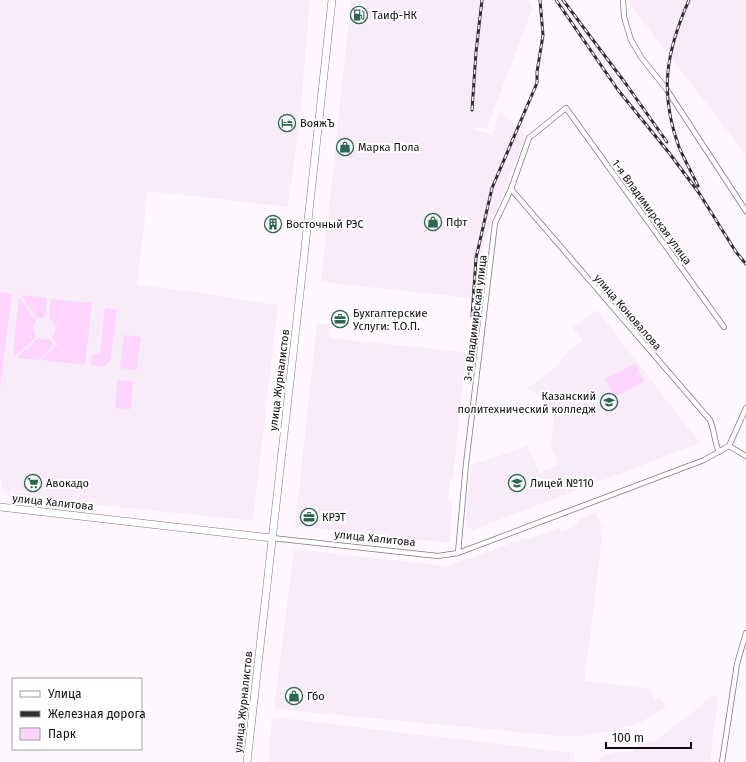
<svg xmlns="http://www.w3.org/2000/svg" width="746" height="762" font-family="'Fira Sans',sans-serif">
  <style>
    .built { fill: #f9ecf9 }
    .green { fill: #fcd4fe }
    .lines { fill: none; stroke-linecap: round; stroke-linejoin: round }
    .street-casing { stroke: #7f797f; stroke-width: 6 }
    .secondary-casing { stroke: #7f797f; stroke-width: 8 }
    .street { stroke: #fff; stroke-width: 4.5 }
    .secondary { stroke: #fff; stroke-width: 7 }
    .rail-casing { stroke: #312d31; stroke-width: 3 }
    .rail { stroke: #fff; stroke-width: 1.5; stroke-dasharray: 4.5; stroke-linecap: butt }
    .labels { text-anchor: middle; stroke-width: 4; stroke-linejoin: round; paint-order: stroke }
    .poi-label { font-size: 11px; fill: #0f0c0f; stroke: #fff; text-anchor: start }
    .street-label { font-size: 11px; fill: #0f0c0f; stroke: #fff }
  </style>
  <rect width="100%" height="100%" fill="#fef8fe"/>
  <path class="built" d="M0,0H310L300,119L288,207L148,191L137,285L196,292L278,305L253,521L4,495L0,478Z
    M351,0H528L533,7L487,128H470L492,134L500,111L526,135L484,242L478,299L321,282Z
    M627,0H746V155L627,1Z
    M597,310L700,443L473,530L465,526L471,465L528,446L539,473L557,465L551,444L554,416L548,402L528,388L560,364L561,359L566,353L583,340L572,328Z
    M317,323L331,325L330,338L466,352L453,479H450L448,501H453L449,543L295,526Z
    M596,512L603,530L585,681L652,689L654,701L660,697L666,707L638,724L585,736H559L274,709L294,549L447,566L523,539H528L559,528L561,532L576,526L579,519Z
    M712,696L718,697L710,762H597L603,755L615,752L634,751V747H639L640,742L655,741L700,706L708,698Z
    M272,717L575,753L574,762H268Z"/>
  <path class="green" d="M0,292L12,294L0,387Z
    M21,295L47,298L45,317L38,319Z
    M19,297L36,321L33,328L36,337L15,356L13,351Z
    M51,299L92,303L85,365L41,360L57,345L52,337C58,330 56,323 49,318Z
    M105,308L117,310L110,362L102,367L90,365L91,354H100Z
    M124,335L141,337L137,370L120,368Z
    M38,338L43,340L49,339L54,344L38,360L17,358Z
    M635,364L644,382L614,397L605,379Z
    M117,380L133,381L131,409L115,408Z"/>
  <g class="lines">
    <g class="street-casing">
      <path id="street" d="M623,0L624,17L631,40L641,57L667,90L746,211
        M511,189L710,420C715,432 714,441 719,452
        M729,446L746,408
        M729,446L746,456
        M272,538L438,556L458,553L704,460L729,446
        M458,553L466,464L495,223L511,189L529,138L566,108L724,327
        M722,762L737,664L746,633"/>
    </g>
    <g class="secondary-casing">
      <path id="secondary" d="M0,507L272,538
        M247,762L304,257L332,0"/>
    </g>
    <use href="#street" class="street"/>
    <use href="#secondary" class="secondary"/>
    <g class="rail-casing">
      <path id="rail" d="M556,0L618,90L670,154L699,193L736,252L746,264
        M563,0L626,84L667,142
        M689,0C666,52 659,93 679,147C685,161 692,173 698,186
        M472,110L476,52L482,0
        M472,316L476,258L492,188L537,83V72L543,35L540,0"/>
    </g>
    <use href="#rail" class="rail"/>
  </g>
  <defs>
    <g id="fuel-ring" transform="scale(0.9)"><circle r="9.5" fill="#fff" stroke="#2c6752" stroke-width="1.5"/><path d="M-5.5-6h7V0h2V4h1.3V-2.5L3-4.5l.8-.8L6-3V5H2.5V1h-1V6h-7ZM-4.2-4.7v3.2H.2V-4.7Z" fill="#2c6752"/></g>
    <g id="hotel-ring" transform="scale(0.9)"><circle r="9.5" fill="#fff" stroke="#2c6752" stroke-width="1.5"/><path d="M-6-4.5h1.5V1H6V5H4.5V3h-9V5H-6ZM-4 0a1.8 1.8 0 1 1 3.6 0ZM.5 0V-2.5h3Q6-2.5 6 0Z" fill="#2c6752"/></g>
    <g id="shop-ring" transform="scale(0.9)"><circle r="9.5" fill="#fff" stroke="#2c6752" stroke-width="1.5"/><path d="M-5-2.5h2.3a2.7 3.5 0 0 1 5.4 0H5L5.5 6h-11ZM-1.5-2.5h3a1.5 2.3 0 0 0-3 0Z" fill="#2c6752"/></g>
    <g id="building-ring" transform="scale(0.9)"><circle r="9.5" fill="#fff" stroke="#2c6752" stroke-width="1.5"/><path d="M-4-6H4V6H1V3H-1V6H-4ZM-2.5-4.3h1.7v1.8h-1.7ZM.8-4.3h1.7v1.8H.8ZM-2.5-1h1.7V.8h-1.7ZM.8-1h1.7V.8H.8Z" fill="#2c6752"/></g>
    <g id="office-ring" transform="scale(0.9)"><circle r="9.5" fill="#fff" stroke="#2c6752" stroke-width="1.5"/><path d="M-6-3h4V-5.5h4V-3h4V5H-6ZM-1-4.5V-3h2v-1.5ZM-6 0V1H6V0Z" fill="#2c6752"/></g>
    <g id="university-ring" transform="scale(0.9)"><circle r="9.5" fill="#fff" stroke="#2c6752" stroke-width="1.5"/><path d="M0-5L7-2L0 1L-7-2ZM-4 1L0 2.5L4 1V4Q0 6-4 4Z" fill="#2c6752"/></g>
    <g id="supermarket-ring" transform="scale(0.9)"><circle r="9.5" fill="#fff" stroke="#2c6752" stroke-width="1.5"/><path d="M-6-5.5h2.5l.6 2H6L4.5 2H-2.5L-4.4-4H-6ZM-1.5 3.2a1.3 1.3 0 1 0 .1 0ZM3 3.2a1.3 1.3 0 1 0 .1 0Z" fill="#2c6752"/></g>
    <g id="school-ring" transform="scale(0.9)"><circle r="9.5" fill="#fff" stroke="#2c6752" stroke-width="1.5"/><path d="M0-5L7-2L0 1L-7-2ZM-4 1L0 2.5L4 1V4Q0 6-4 4Z" fill="#2c6752"/></g>
  </defs>
  <g fill-rule="evenodd">
    <use href="#fuel-ring" x="359" y="15"/>
    <use href="#hotel-ring" x="287" y="123"/>
    <use href="#shop-ring" x="345" y="147"/>
    <use href="#shop-ring" x="433" y="222"/>
    <use href="#building-ring" x="273" y="224"/>
    <use href="#office-ring" x="340" y="319"/>
    <use href="#university-ring" x="609" y="402"/>
    <use href="#supermarket-ring" x="33" y="483"/>
    <use href="#school-ring" x="517" y="483"/>
    <use href="#office-ring" x="309" y="517"/>
    <use href="#shop-ring" x="294" y="696"/>
  </g>
  <g class="labels">
    <g class="poi-label">
      <text x="372" y="19">Таиф-НК</text>
      <text x="300" y="127">ВояжЪ</text>
      <text x="358" y="151">Марка Пола</text>
      <text x="446" y="226">Пфт</text>
      <text x="286" y="228">Восточный РЭС</text>
      <text x="353" y="317">Бухгалтерские<tspan x="353" dy="13">Услуги: Т.О.П.</tspan></text>
      <text x="596" y="400" text-anchor="end">Казанский<tspan x="596" dy="13">политехнический колледж</tspan></text>
      <text x="46" y="487">Авокадо</text>
      <text x="530" y="487">Лицей №110</text>
      <text x="322" y="521">КРЭТ</text>
      <text x="307" y="700">Гбо</text>
    </g>
    <g class="street-label">
      <text transform="translate(652 212) rotate(54)" y="4">1-я Владимирская улица</text>
      <text transform="translate(628 312) rotate(49)" y="4">улица Коновалова</text>
      <text transform="translate(475 318) rotate(-83)" y="4">3-я Владимирская улица</text>
      <text transform="translate(279 380) rotate(-83)" y="4">улица Журналистов</text>
      <text transform="translate(53 502) rotate(6)" y="4">улица Халитова</text>
      <text transform="translate(375 538) rotate(6)" y="4">улица Халитова</text>
      <text transform="translate(243 702) rotate(-84)" y="4">улица Журналистов</text>
    </g>
  </g>
  <rect x="12" y="678" width="130" height="72" fill="#ffffff" stroke="#9f9e9f"/>
  <rect x="20" y="691" width="20" height="6" fill="#ffffff" stroke="#9f9e9f"/>
  <text x="48" y="698" font-size="12" fill="#0f0c0f">Улица</text>
  <rect x="20" y="711" width="20" height="6" fill="#312d31" stroke="#9f9e9f"/>
  <text x="48" y="718" font-size="12" fill="#0f0c0f">Железная дорога</text>
  <rect x="20" y="728" width="20" height="12" fill="#fcd4fe" stroke="#9f9e9f"/>
  <text x="48" y="738" font-size="12" fill="#0f0c0f">Парк</text>
  <path d="M606 742v6h85v-6" fill="none" stroke="#0f0c0f" stroke-width="2"/>
  <text x="612" y="742" font-size="12" fill="#0f0c0f" stroke="#ffffff" stroke-width="3" paint-order="stroke">100 m</text>
</svg>
